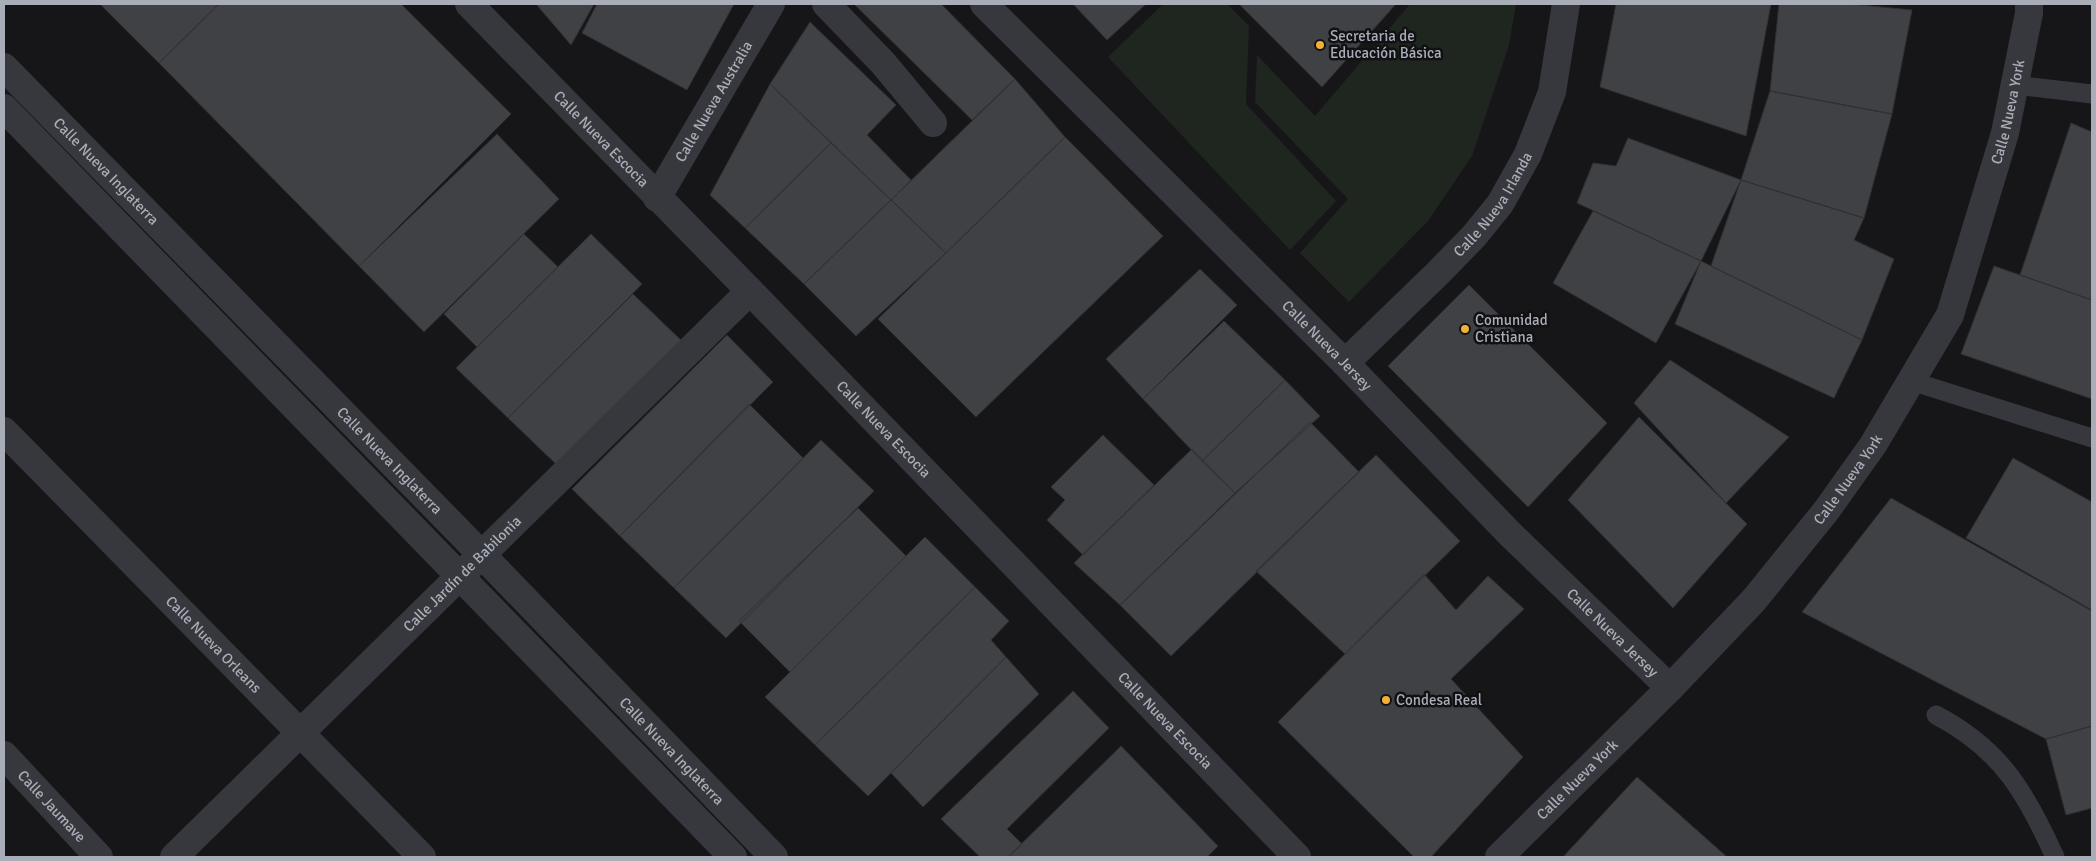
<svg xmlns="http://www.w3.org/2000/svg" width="2096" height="861" font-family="Signika,sans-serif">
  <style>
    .green { fill: #1e261f }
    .building { fill: #404145; stroke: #303034 }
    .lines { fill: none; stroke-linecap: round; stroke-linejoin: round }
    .service { stroke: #37383d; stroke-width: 19 }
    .minor { stroke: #37383d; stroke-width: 28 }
    .tertiary { stroke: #37383d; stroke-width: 28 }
    .poi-dot { fill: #f2b134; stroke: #111113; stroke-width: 2 }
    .labels { text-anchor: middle; stroke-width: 5; stroke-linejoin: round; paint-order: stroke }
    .poi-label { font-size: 15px; fill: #a8adb8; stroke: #111113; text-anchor: start }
    .street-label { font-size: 15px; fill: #a8adb8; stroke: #111113 }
  </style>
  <rect width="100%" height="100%" fill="#161618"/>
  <path class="green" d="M1163,4H1227L1249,26L1246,104L1336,201L1290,250L1108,57Z
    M1410,4H1516L1509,45L1472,156L1428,221L1349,302L1300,253L1348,199L1255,102L1257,55L1315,116Z"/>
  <path class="building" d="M100,4H219L159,63Z
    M219,4H401L511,114L359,266L159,63Z
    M536,4H594L571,45Z
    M597,4H734L687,90L582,33Z
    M854,4H941L1015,79L972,120Z
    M1073,4H1146L1107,40Z
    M1239,4H1396L1322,87Z
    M1616,4H1771L1746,136L1600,87Z
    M1779,4H1850L1912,10L1892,114L1770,91Z
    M810,22L896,105L867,135L911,180L891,200L770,84Z
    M1015,79L1065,137L946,253L891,200Z
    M770,84L831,143L745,228L710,195Z
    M1770,91L1892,114L1864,218L1741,180Z
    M2071,123L2092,132V300L2020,275Z
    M497,134L559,199L424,332L359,266Z
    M1065,137L1163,236L976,417L878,319Z
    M1628,138L1741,180L1701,261L1577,203L1593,163L1616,166Z
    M831,143L891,200L804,284L745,228Z
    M1741,180L1864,218L1854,240L1894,259L1862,340L1711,266Z
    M891,200L946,253L856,336L804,284Z
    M1593,211L1701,261L1656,343L1553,283Z
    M524,234L558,267L477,347L444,314Z
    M591,234L642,284L508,418L456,368Z
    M1701,261L1862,340L1834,398L1675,324Z
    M1994,266L2092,300V399L1961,354Z
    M1200,269L1237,305L1143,399L1106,359Z
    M1469,285L1607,423L1528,507L1388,366Z
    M633,294L685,344L558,466L508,418Z
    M1224,321L1285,380L1202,461L1143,399Z
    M727,335L773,382L620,536L572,489Z
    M1670,360L1789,437L1726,503L1634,403Z
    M1285,380L1320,416L1235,493L1202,461Z
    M749,404L803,458L674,588L620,536Z
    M1639,417L1747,524L1673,608L1568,500Z
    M1310,422L1359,472L1171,656L1120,605Z
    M1103,435L1154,485L1083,555L1047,520L1065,500L1051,487Z
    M821,440L874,491L726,638L674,588Z
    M1192,449L1235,493L1120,605L1074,563Z
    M1376,455L1460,541L1345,654L1256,571Z
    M2013,458L2092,502V610L1966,538Z
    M1891,498L2092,611V726L2046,739L1802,612Z
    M858,508L906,556L790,672L739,621Z
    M925,537L975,587L815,745L765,697Z
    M1424,574L1456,610L1488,576L1524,609L1451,679L1523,757L1431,857H1414L1278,722Z
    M975,587L1009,621L991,640L1006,657L868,796L815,745Z
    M1006,657L1039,694L923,807L891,773Z
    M1073,691L1109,728L1007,829L1022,844L1008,857H980L941,819Z
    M2092,726V808L2066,815L2046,739Z
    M1121,746L1218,846L1207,857H1008Z
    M1637,777L1727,857H1563Z"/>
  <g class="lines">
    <path class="service" d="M2015,85L2092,94
      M1911,381L2092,438
      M1936,715C2001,749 2026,793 2055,857"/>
    <g class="minor">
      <path id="s1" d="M469,4L750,291L1297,857"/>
      <path d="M826,4L883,63L933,123"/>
      <path id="s2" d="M984,4L1345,363L1511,535L1670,688"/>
      <path id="s3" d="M657,198L771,4"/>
      <path id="s4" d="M1345,363L1438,273L1474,236L1500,204L1528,154L1552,92L1566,4"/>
      <path id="s5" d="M4,431L422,857"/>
      <path id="s6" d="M4,755L99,857"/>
      <path id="s7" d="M174,857L750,291"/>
      <path id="s8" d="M1499,857L1670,688L1754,600L1826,511L1873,445L1950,315L2005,133L2029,13V4"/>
    </g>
    <g class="tertiary">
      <path id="s9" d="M4,67L481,554L774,857"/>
      <path d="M4,108L733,857"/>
    </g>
  </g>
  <g class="poi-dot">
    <circle cx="1320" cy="45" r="5"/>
    <circle cx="1465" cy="329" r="5"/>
    <circle cx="1386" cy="700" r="5"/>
  </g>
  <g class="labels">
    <g class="poi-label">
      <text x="1330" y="41">Secretaria de<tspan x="1330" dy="17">Educación Básica</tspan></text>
      <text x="1475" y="325">Comunidad<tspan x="1475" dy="17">Cristiana</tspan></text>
      <text x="1396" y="705">Condesa Real</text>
    </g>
    <g class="street-label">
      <text dy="5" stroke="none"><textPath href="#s3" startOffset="112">Calle Nueva Australia</textPath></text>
      <text dy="5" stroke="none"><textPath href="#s8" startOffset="920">Calle Nueva York</textPath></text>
      <text dy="5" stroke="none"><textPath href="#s1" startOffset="189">Calle Nueva Escocia</textPath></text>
      <text dy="5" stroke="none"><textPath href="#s9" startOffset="146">Calle Nueva Inglaterra</textPath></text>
      <text dy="5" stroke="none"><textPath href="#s4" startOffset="218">Calle Nueva Irlanda</textPath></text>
      <text dy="5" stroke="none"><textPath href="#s2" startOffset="484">Calle Nueva Jersey</textPath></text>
      <text dy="5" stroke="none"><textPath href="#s1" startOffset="594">Calle Nueva Escocia</textPath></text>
      <text dy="5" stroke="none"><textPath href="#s9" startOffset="551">Calle Nueva Inglaterra</textPath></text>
      <text dy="5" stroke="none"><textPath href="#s8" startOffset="515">Calle Nueva York</textPath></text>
      <text dy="5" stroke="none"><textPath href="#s7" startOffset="404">Calle Jardín de Babilonia</textPath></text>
      <text dy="5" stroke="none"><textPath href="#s2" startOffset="889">Calle Nueva Jersey</textPath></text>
      <text dy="5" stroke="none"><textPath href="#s5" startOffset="299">Calle Nueva Orleans</textPath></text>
      <text dy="5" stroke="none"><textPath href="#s1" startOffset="999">Calle Nueva Escocia</textPath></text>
      <text dy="5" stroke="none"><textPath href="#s9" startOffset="956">Calle Nueva Inglaterra</textPath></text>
      <text dy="5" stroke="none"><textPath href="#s8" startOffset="110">Calle Nueva York</textPath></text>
      <text dy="5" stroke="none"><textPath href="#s6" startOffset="70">Calle Jaumave</textPath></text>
    </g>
  </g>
  <rect width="2096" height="861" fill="none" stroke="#a8adb8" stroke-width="10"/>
</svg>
